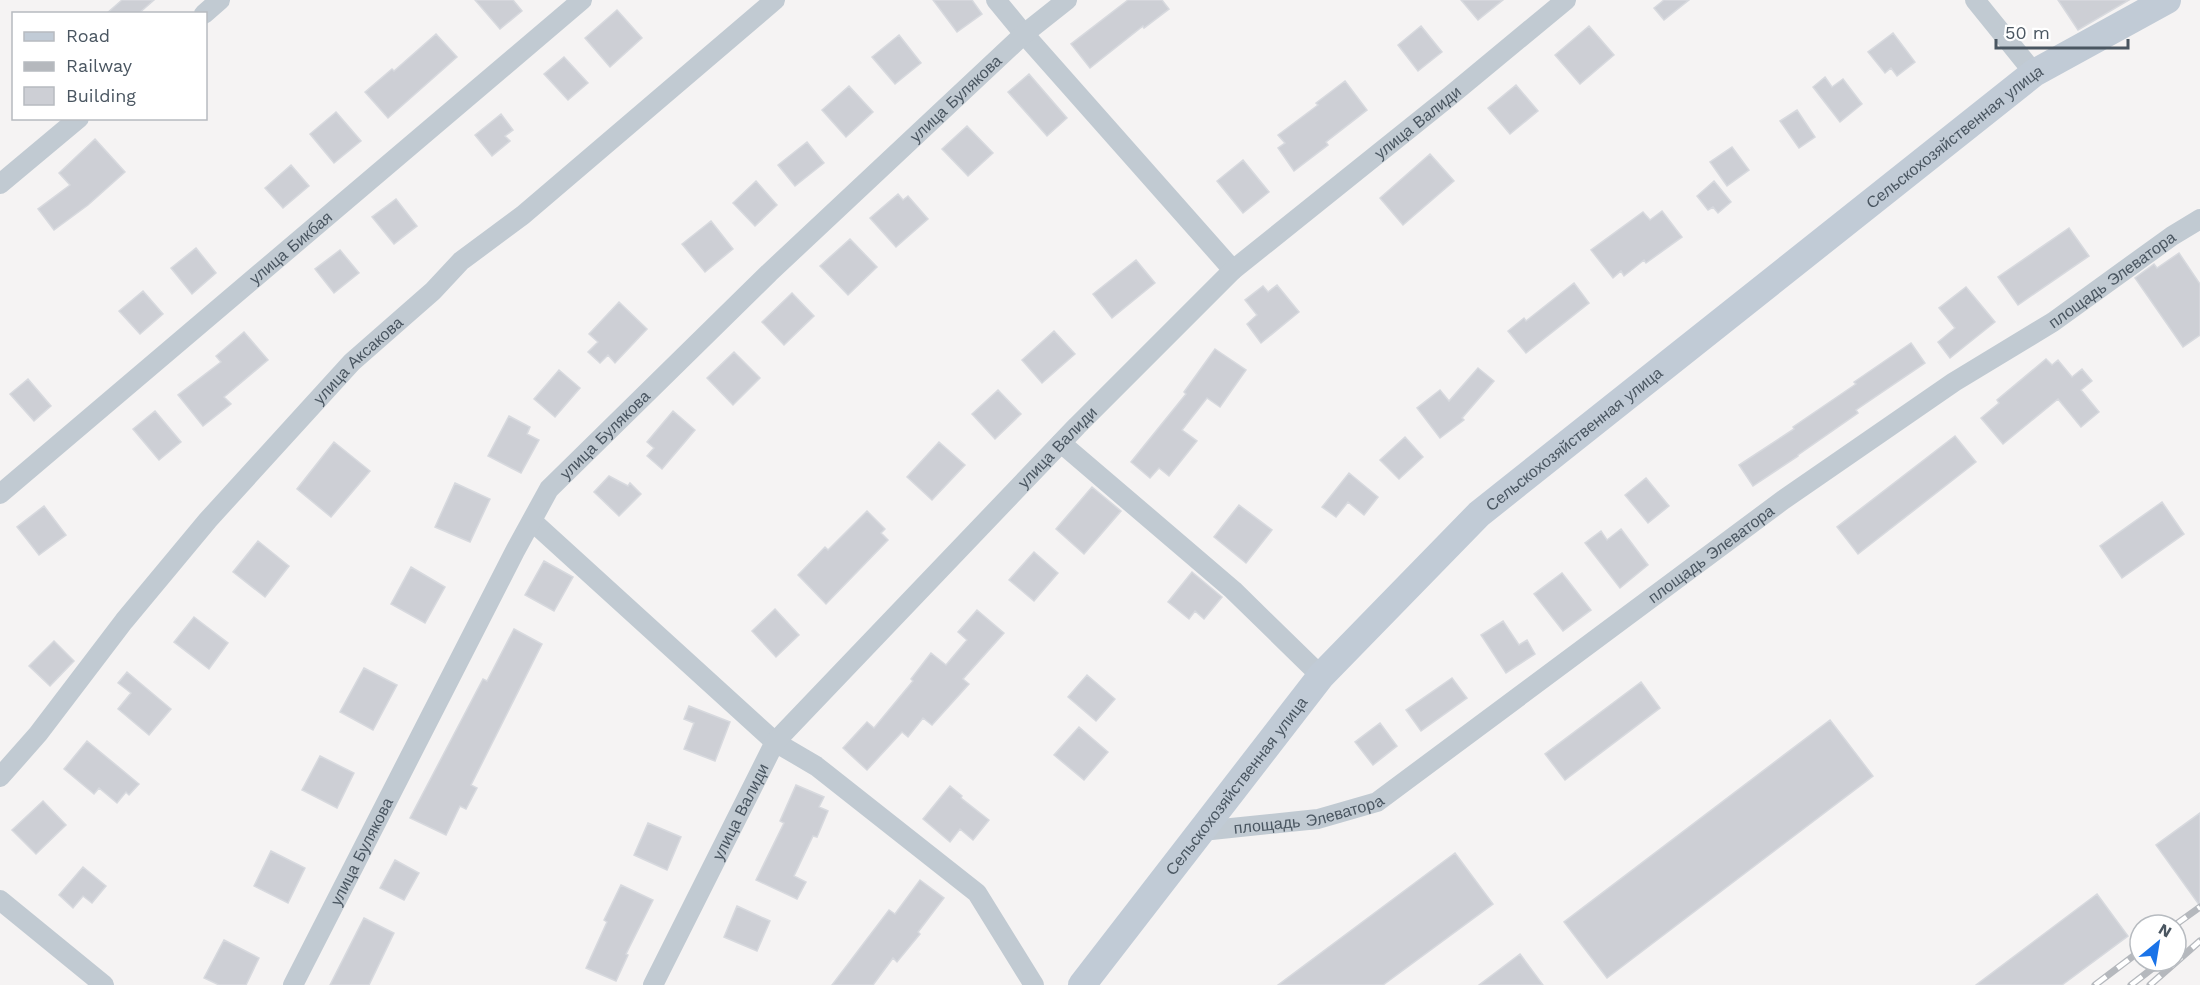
<svg xmlns="http://www.w3.org/2000/svg" width="2200" height="985" font-family="'Work Sans',sans-serif">
  <style>
    .building { fill: #cdcfd5; stroke: #d7d9de; stroke-width: 1.5 }
    .lines { fill: none; stroke-linecap: round; stroke-linejoin: round }
    .minor { stroke: #c1cad2; stroke-width: 20 }
    .secondary { stroke: #c1cbd6; stroke-width: 28 }
    .rail-casing { stroke: #b5b8bd; stroke-width: 7 }
    .rail { stroke: #fff; stroke-width: 4.5; stroke-dasharray: 14; stroke-linecap: butt }
    .labels { text-anchor: middle; stroke-width: 5; stroke-linejoin: round; paint-order: stroke }
    .street-label { font-size: 16px; fill: #4a5661; stroke: #fff }
  </style>
  <rect width="100%" height="100%" fill="#f5f3f3"/>
  <path class="building" d="M122,0H154L138,14H106Z
    M475,0H513L522,11L500,29Z
    M933,0H972L982,14L957,32Z
    M1128,0H1162L1169,9L1144,28L1143,26L1090,68L1071,44Z
    M1461,0H1503L1478,20Z
    M1664,0H1689L1664,20L1654,8Z
    M2058,0H2129L2078,30Z
    M617,10L642,38L610,67L585,38Z
    M1421,26L1442,52L1418,71L1398,45Z
    M1589,26L1614,55L1580,84L1555,55Z
    M1893,33L1915,62L1897,76L1891,68L1885,73L1868,52Z
    M436,34L457,57L388,118L365,92L392,69L394,71Z
    M899,35L921,63L895,84L872,57Z
    M564,57L588,83L568,100L544,74Z
    M1029,74L1067,118L1047,136L1008,92Z
    M1825,77L1832,87L1843,79L1862,104L1840,122L1813,87Z
    M1345,81L1367,110L1326,142L1328,145L1294,171L1278,148L1285,143L1278,135L1318,105L1316,103Z
    M1516,85L1538,111L1510,134L1488,108Z
    M849,86L873,112L846,137L822,110Z
    M1797,110L1815,137L1799,148L1780,121Z
    M336,112L361,141L334,163L310,134Z
    M501,114L513,130L505,136L510,141L492,156L475,135Z
    M967,126L993,153L968,176L942,149Z
    M95,139L125,172L88,205L54,230L38,209L70,185L59,173Z
    M807,142L824,163L795,186L778,165Z
    M1732,147L1749,170L1727,186L1710,162Z
    M1430,154L1454,181L1403,225L1380,198Z
    M1243,160L1269,192L1243,213L1217,181Z
    M291,165L309,186L283,208L265,188Z
    M756,181L777,205L755,226L733,203Z
    M1714,181L1731,202L1718,213L1713,207L1708,210L1697,196Z
    M898,194L903,200L908,196L928,219L896,247L870,218Z
    M396,199L417,226L394,244L372,217Z
    M1662,211L1682,237L1646,263L1644,260L1624,276L1621,271L1613,278L1591,250L1643,212L1650,220Z
    M711,221L733,249L705,272L682,244Z
    M2069,228L2089,256L2018,305L1998,277Z
    M850,239L877,267L848,295L820,266Z
    M196,248L216,273L192,294L171,268Z
    M340,250L359,273L334,293L315,269Z
    M2179,253L2200,284V335L2183,347L2135,278L2154,264L2157,268Z
    M1136,260L1155,283L1112,318L1093,294Z
    M1574,283L1589,303L1526,353L1508,331L1524,318L1526,321Z
    M1277,285L1299,312L1261,343L1247,324L1257,315L1245,300L1263,286L1268,292Z
    M1966,287L1995,322L1950,358L1938,342L1955,328L1939,308Z
    M143,291L163,314L140,334L119,311Z
    M792,293L814,316L784,345L762,322Z
    M619,302L647,329L615,363L608,355L600,363L588,352L598,342L589,334Z
    M1054,331L1075,354L1042,383L1022,360Z
    M244,332L268,360L224,397L231,404L203,426L178,395L221,362L216,356Z
    M1911,343L1925,363L1856,410L1858,413L1798,455V456L1753,486L1739,465L1794,429L1793,427L1856,384L1854,382Z
    M1215,349L1246,370L1220,407L1207,398L1182,430L1197,441L1169,476L1159,468L1150,478L1131,462L1186,394L1184,392Z
    M734,352L760,378L733,405L707,378Z
    M2046,359L2052,365L2058,360L2072,377L2082,369L2092,381L2081,390L2099,412L2081,427L2058,399L2003,444L1981,418L1999,403L1997,400Z
    M1478,368L1494,381L1462,418L1464,420L1440,438L1417,408L1440,390L1449,401Z
    M559,370L580,388L555,417L534,399Z
    M28,379L51,406L34,421L10,394Z
    M998,390L1021,414L995,439L972,414Z
    M155,411L181,442L159,460L133,429Z
    M673,411L695,430L662,469L647,456L654,448L647,442Z
    M509,416L530,427L527,434L539,440L521,473L488,456Z
    M1955,436L1976,462L1858,554L1837,527Z
    M1405,437L1423,457L1399,479L1380,460Z
    M334,442L370,471L331,517L297,489Z
    M939,442L965,465L932,500L907,477Z
    M1349,473L1378,497L1364,515L1348,502L1336,517L1322,507Z
    M609,476L628,486L630,483L641,494L619,516L594,492Z
    M1646,478L1669,506L1648,523L1625,495Z
    M455,483L490,499L470,542L435,527Z
    M1092,487L1121,511L1084,554L1056,529Z
    M2162,502L2184,534L2122,578L2100,546Z
    M1239,505L1272,530L1246,563L1214,537Z
    M44,506L66,535L39,555L17,527Z
    M867,511L885,529L881,533L888,540L826,604L798,575L825,547L828,550Z
    M1621,529L1648,565L1620,588L1585,543L1601,531L1607,540Z
    M258,541L289,566L265,597L233,572Z
    M1034,552L1058,573L1034,601L1009,580Z
    M544,561L573,577L554,611L525,595Z
    M411,567L445,587L425,623L391,604Z
    M1192,572L1222,597L1204,619L1195,611L1189,619L1168,602Z
    M1562,573L1591,610L1563,631L1534,594Z
    M775,609L799,635L776,657L752,631Z
    M977,610L1004,633L963,679L969,684L932,725L923,718L908,737L902,732L867,770L843,748L867,722L874,728L913,681L911,679L931,653L946,665L967,640L958,632Z
    M194,617L228,643L209,669L174,642Z
    M1503,621L1519,645L1527,640L1535,654L1506,673L1481,635Z
    M514,629L542,644L471,785L477,788L466,809L460,806L446,835L410,818L483,679L487,681Z
    M54,641L74,661L50,686L29,666Z
    M364,668L397,685L373,730L340,712Z
    M127,672L171,709L149,735L118,709L131,693L118,683Z
    M1087,675L1115,699L1096,721L1068,697Z
    M1452,678L1467,698L1421,731L1406,710Z
    M1641,682L1660,708L1565,780L1545,754Z
    M689,706L730,722L715,761L684,749L694,723L684,719Z
    M1830,720L1873,776L1607,978L1564,922Z
    M1380,723L1397,746L1373,765L1355,742Z
    M1079,727L1108,752L1084,780L1054,755Z
    M87,741L139,784L129,795L126,792L117,803L99,788L94,794L64,769Z
    M320,756L354,773L337,808L302,790Z
    M796,785L824,797L819,807L828,811L817,837L813,836L794,876L806,882L797,899L756,880L784,823L780,821Z
    M950,786L962,796L961,798L989,820L973,840L960,829L950,842L923,819Z
    M43,801L66,825L36,854L12,830Z
    M2200,813V906L2156,845Z
    M648,823L681,837L667,870L634,855Z
    M271,851L305,868L288,903L254,886Z
    M1455,853L1493,904L1383,985H1278Z
    M395,860L419,873L404,900L380,888Z
    M83,867L106,886L92,903L83,896L73,908L59,895Z
    M920,880L944,898L918,932L920,934L897,962L893,958L873,985H832L889,910L895,914Z
    M621,885L653,900L626,954L628,955L616,981L586,968L607,922L604,920Z
    M2097,894L2128,936L2062,985H1976Z
    M737,906L770,921L757,951L724,937Z
    M364,918L394,933L369,985H330Z
    M224,940L259,958L246,985H219L204,978Z
    M1520,954L1543,985H1479Z"/>
  <g class="lines">
    <g class="minor">
      <path d="M996,0L1024,34L1233,270"/>
      <path d="M1975,0L2034,73"/>
      <path d="M204,14L220,0"/>
      <path d="M0,184L79,118"/>
      <path d="M1061,443L1233,590L1321,676"/>
      <path id="s1" d="M0,494L582,0"/>
      <path d="M532,521L775,742L816,766L977,893L1034,985"/>
      <path id="s2" d="M0,777L38,734L124,621L208,520L352,362L433,291L461,261L523,215L775,0"/>
      <path id="s3" d="M1202,831L1318,819L1377,802L1783,500L1954,382L2053,322L2172,236L2200,219"/>
      <path d="M0,900L104,985"/>
      <path id="s4" d="M293,985L515,551L549,489L769,273L1024,34L1067,0"/>
      <path id="s5" d="M653,985L775,742L1077,426L1233,270L1450,96L1566,0"/>
    </g>
    <path class="secondary" id="s6" d="M1082,985L1321,676L1479,514L2034,73L2167,0"/>
    <g class="rail-casing">
      <path id="rail" d="M2175,925L2200,907
        M2095,985L2140,951
        M2131,985L2162,961
        M2150,985L2200,941"/>
    </g>
    <use href="#rail" class="rail"/>
  </g>
  <g class="labels">
    <g class="street-label">
      <text dy="6" stroke="none"><textPath href="#s4" startOffset="1122">улица Булякова</textPath></text>
      <text dy="6" stroke="none"><textPath href="#s5" startOffset="1166">улица Валиди</textPath></text>
      <text dy="6" stroke="none"><textPath href="#s6" startOffset="1224">Сельскохозяйственная улица</textPath></text>
      <text dy="6" stroke="none"><textPath href="#s1" startOffset="381">улица Бикбая</textPath></text>
      <text dy="6" stroke="none"><textPath href="#s3" startOffset="1080">площадь Элеватора</textPath></text>
      <text dy="6" stroke="none"><textPath href="#s2" startOffset="550">улица Аксакова</textPath></text>
      <text dy="6" stroke="none"><textPath href="#s4" startOffset="636">улица Булякова</textPath></text>
      <text dy="6" stroke="none"><textPath href="#s6" startOffset="738">Сельскохозяйственная улица</textPath></text>
      <text dy="6" stroke="none"><textPath href="#s5" startOffset="680">улица Валиди</textPath></text>
      <text dy="6" stroke="none"><textPath href="#s3" startOffset="594">площадь Элеватора</textPath></text>
      <text dy="6" stroke="none"><textPath href="#s6" startOffset="252">Сельскохозяйственная улица</textPath></text>
      <text dy="6" stroke="none"><textPath href="#s3" startOffset="108">площадь Элеватора</textPath></text>
      <text dy="6" stroke="none"><textPath href="#s5" startOffset="194">улица Валиди</textPath></text>
      <text dy="6" stroke="none"><textPath href="#s4" startOffset="150">улица Булякова</textPath></text>
    </g>
  </g>
  <rect x="12" y="12" width="195" height="108" fill="#ffffff" stroke="#b7bbc0" stroke-width="1.5"/>
  <rect x="24" y="32" width="30" height="9" fill="#c1cbd6" stroke="#b7bbc0" stroke-width="1.5"/>
  <text x="66" y="42" font-size="18" fill="#4a5661">Road</text>
  <rect x="24" y="62" width="30" height="9" fill="#b5b8bd" stroke="#b7bbc0" stroke-width="1.5"/>
  <text x="66" y="72" font-size="18" fill="#4a5661">Railway</text>
  <rect x="24" y="87" width="30" height="18" fill="#cdcfd5" stroke="#b7bbc0" stroke-width="1.5"/>
  <text x="66" y="102" font-size="18" fill="#4a5661">Building</text>
  <g transform="translate(2158 943) rotate(30)"><circle r="28" fill="#ffffff" stroke="#b7bbc0" stroke-width="1.5"/>
  <path d="M0-4.5L10 22L0 15L-10 22Z" fill="#1a73e8"/>
  <text y="-9" font-size="16" font-weight="bold" text-anchor="middle" fill="#4a5661">N</text>
  </g>
  <path d="M1996 39v9h132v-9" fill="none" stroke="#4a5661" stroke-width="3"/>
  <text x="2005" y="39" font-size="18" fill="#4a5661" stroke="#ffffff" stroke-width="4.5" paint-order="stroke">50 m</text>
</svg>
